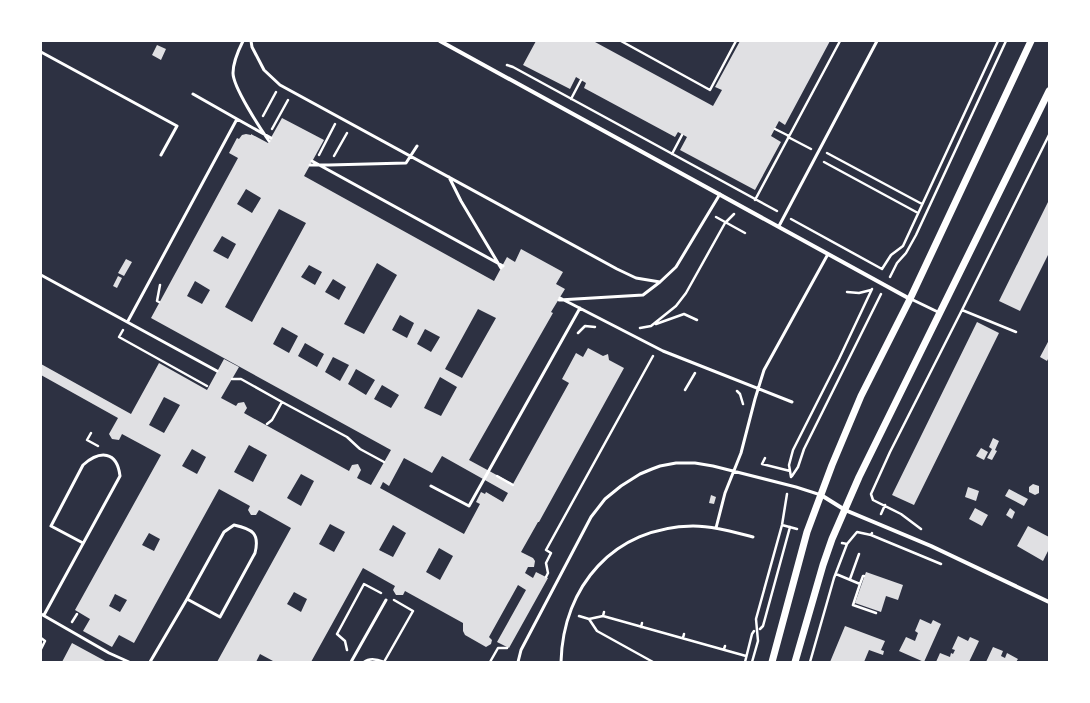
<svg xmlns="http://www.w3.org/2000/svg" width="1090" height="703" font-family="Jost,sans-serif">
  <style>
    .building { fill: #e0e0e3; fill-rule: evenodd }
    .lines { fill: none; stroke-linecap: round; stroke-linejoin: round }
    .path { stroke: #fff; stroke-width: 2.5 }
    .service { stroke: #fff; stroke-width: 3 }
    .minor { stroke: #fff; stroke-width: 4 }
    .tertiary { stroke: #fff; stroke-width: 7 }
  </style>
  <rect width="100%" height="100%" fill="#2d3142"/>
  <path class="building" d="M536,41H595V42L713,106L722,90L715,87L740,41H830L785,125L779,121L771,136L781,142L755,190L680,150L687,137L678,132L675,137L584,88L586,83L576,77L570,89L523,65Z
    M157,45L166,49L161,60L152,55Z
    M282,118L324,140L304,176L494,281L507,257L515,262L521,249L563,272L556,284L565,289L551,312L553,313L469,460L513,484L569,383L562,379L576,353L583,357L588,348L603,356L608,354L609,360L624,368L539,522H538L521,552L533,558L535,561L534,567H528L525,573L533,578L536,572L548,578L509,648L497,642L526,590L518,585L489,637L492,640L491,644L486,647L465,635L463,631V623L405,591L403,595H396L393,590L395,586L363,568L311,662H272L273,661L260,654L256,662H217L291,528L259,510L256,515H251L248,510L250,506L219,489L134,643L119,635L112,647L83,631L90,619L75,610L161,455L122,434L119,440L112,439L109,434L118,418L41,375V364L131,414L159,363L207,390L224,359L239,367L221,398L236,406L238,403L244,402L247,408L244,413L349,471L352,465L358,464L361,470L357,478L371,485L391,450L151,318L238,158L229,153L237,138L239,139L242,135L246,134L251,135V134L268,143ZM246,189L261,198L252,213L237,204ZM279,209L306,223L252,322L225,307ZM222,236L236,244L228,259L213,251ZM377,263L397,275L364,334L344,324ZM309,265L322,272L315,285L301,277ZM333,279L346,287L339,300L325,292ZM195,281L210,290L202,304L187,296ZM478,309L496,318L462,378L445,369ZM400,315L414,323L407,338L392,330ZM282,327L298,336L289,353L273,344ZM425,329L440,337L431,352L417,344ZM305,343L324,354L317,367L298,356ZM333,357L349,365L340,381L325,372ZM356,369L375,380L366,395L348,384ZM440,377L457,387L441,416L424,408ZM382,385L399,395L391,408L374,399ZM164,397L180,405L164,433L149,425ZM249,445L267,455L253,482L234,472ZM192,449L206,457L197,474L182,466ZM442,456L508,493L503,502L486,492L485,494L481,492L476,502L480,504L464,534L380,488L383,482L389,486L404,458L432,473ZM301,474L314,481L301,506L287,498ZM330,524L345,532L334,552L319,544ZM393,525L406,533L393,557L379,550ZM149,533L160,539L154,551L142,545ZM439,548L453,556L440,580L426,572ZM294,592L307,599L301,612L287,604ZM115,594L127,600L120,612L109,606Z
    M1049,200V253L1020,311L999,301Z
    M126,259L132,262L124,276L118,273Z
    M118,276L122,278L117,288L113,286Z
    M977,322L999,333L914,505L892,495Z
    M1049,340V357L1047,361L1040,357Z
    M993,438L999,441L995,450L997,451L992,460L987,458L992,449L989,447Z
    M981,448L988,452L984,460L976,456Z
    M1033,484L1039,486V493L1035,495L1029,492V487Z
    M968,487L979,491L976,501L965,497Z
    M1009,489L1028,499L1024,506L1005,496Z
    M711,495L716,497L714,504L709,503Z
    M975,508L988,515L982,526L969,519Z
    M1010,508L1015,512L1012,519L1006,515Z
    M1028,526L1049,537V549L1043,561L1017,546Z
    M866,572L903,585L898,600L886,596L881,612L855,603Z
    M920,619L931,624L933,620L941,624L924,662L899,651L906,637L915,641L918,633L915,631Z
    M845,626L885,641L881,650L884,651L883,655L869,650L864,662H830Z
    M958,636L968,641L970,637L979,641L969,662H936L940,653L950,657L951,653L953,654L955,650L952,649Z
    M72,643L107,662H62Z
    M993,647L1003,651L1001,656L1005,658L1007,653L1018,659L1016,662H986Z"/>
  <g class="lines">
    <path class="path" d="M621,41L710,90L736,41
      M507,65L513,67L777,211
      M571,99L581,80
      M263,116L276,92
      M272,129L288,100
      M775,129L789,136
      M788,137L811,149
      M827,153L922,204
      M672,154L682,135
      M319,155L335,124
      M334,156L347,133
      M824,162L918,213
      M755,200L840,41
      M716,217L745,233
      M791,219L882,269
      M882,269L891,255L903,246L998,41
      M890,277L897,263L906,253L916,235L1006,41
      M847,292L859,293L871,290
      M159,302L157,301L160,285
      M962,310L1016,332
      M656,324L684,314L697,320
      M651,326L676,306L686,293L725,223L734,214
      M640,328L651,326
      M123,330L119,337L207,386
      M578,333L585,326L595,327
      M232,379H241L282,402L272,420L267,424
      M685,390L695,373
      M737,391L740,394L743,404
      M282,402L347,437L360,449L384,462
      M91,433L87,440L98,446
      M765,458L762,464L790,471
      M497,476L513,485
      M792,476L798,467L804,449L881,294
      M791,477L789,465L793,450L839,359L872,289
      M881,514L885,505
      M782,525L797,529
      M921,529L901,514L873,500L871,494L890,452L962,310L1049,135
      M871,535L941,564
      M842,543L847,544L857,532L871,535L872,533
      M836,574L860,584L863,576H864
      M546,577L548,573L546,563L551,553L546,550L653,356
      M850,579L859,554
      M860,584L853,605L876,613
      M579,616L589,619L603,616L746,656
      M603,616L604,612
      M589,619L597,631L653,662
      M72,622L77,614
      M641,627L642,623
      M760,629L763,626L790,527
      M41,638L45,641L41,649
      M683,638L684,634
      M724,649L725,646
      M347,650L345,641L337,634L364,584L381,593
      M364,662C370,657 377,659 384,662L413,611L394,600
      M490,662L498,648H507
      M745,662L752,634L754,631
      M752,662L758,641L756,619L782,525L787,494
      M810,662L834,578L847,544"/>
    <path class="service" d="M243,41C238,51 233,62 233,73C233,87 260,128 269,141
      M251,41L252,47L264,70L280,85L617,269L636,278L660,282
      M41,52L177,126L161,155
      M193,94L237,119
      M312,161L503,266
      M310,165H329L406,163L417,146
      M449,177L461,201L501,268
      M779,226L877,41
      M41,275L217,371
      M560,298L663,351L792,402
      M911,299L940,313
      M559,300L643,295L660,282L676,267L720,194
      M128,321L237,119L271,138
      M431,486L469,506L580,308
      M716,528L725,493L741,453L755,399L764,370L828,254
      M41,614L109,653L129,662
      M44,615L120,476C117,451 100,450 83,465L51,526L83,543
      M150,662L187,599L224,532L234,525C252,529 260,533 255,553L220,617L187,599
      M351,662L386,600
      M518,662L521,650L591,517L605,499L621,486L640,474L652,469L660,466L676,463H695L713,466L796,487L821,495
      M561,662C563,586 614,527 693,526C713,526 733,532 753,537"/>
    <path class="minor" d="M440,41L910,299
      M821,495L845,510L931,546L1049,602"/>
    <path class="tertiary" d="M772,662L807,532L832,465L861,396L910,299L1031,41
      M795,662L823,565L832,539L859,477L1049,91"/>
  </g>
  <rect width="1090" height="703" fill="none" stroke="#ffffff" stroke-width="84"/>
</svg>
